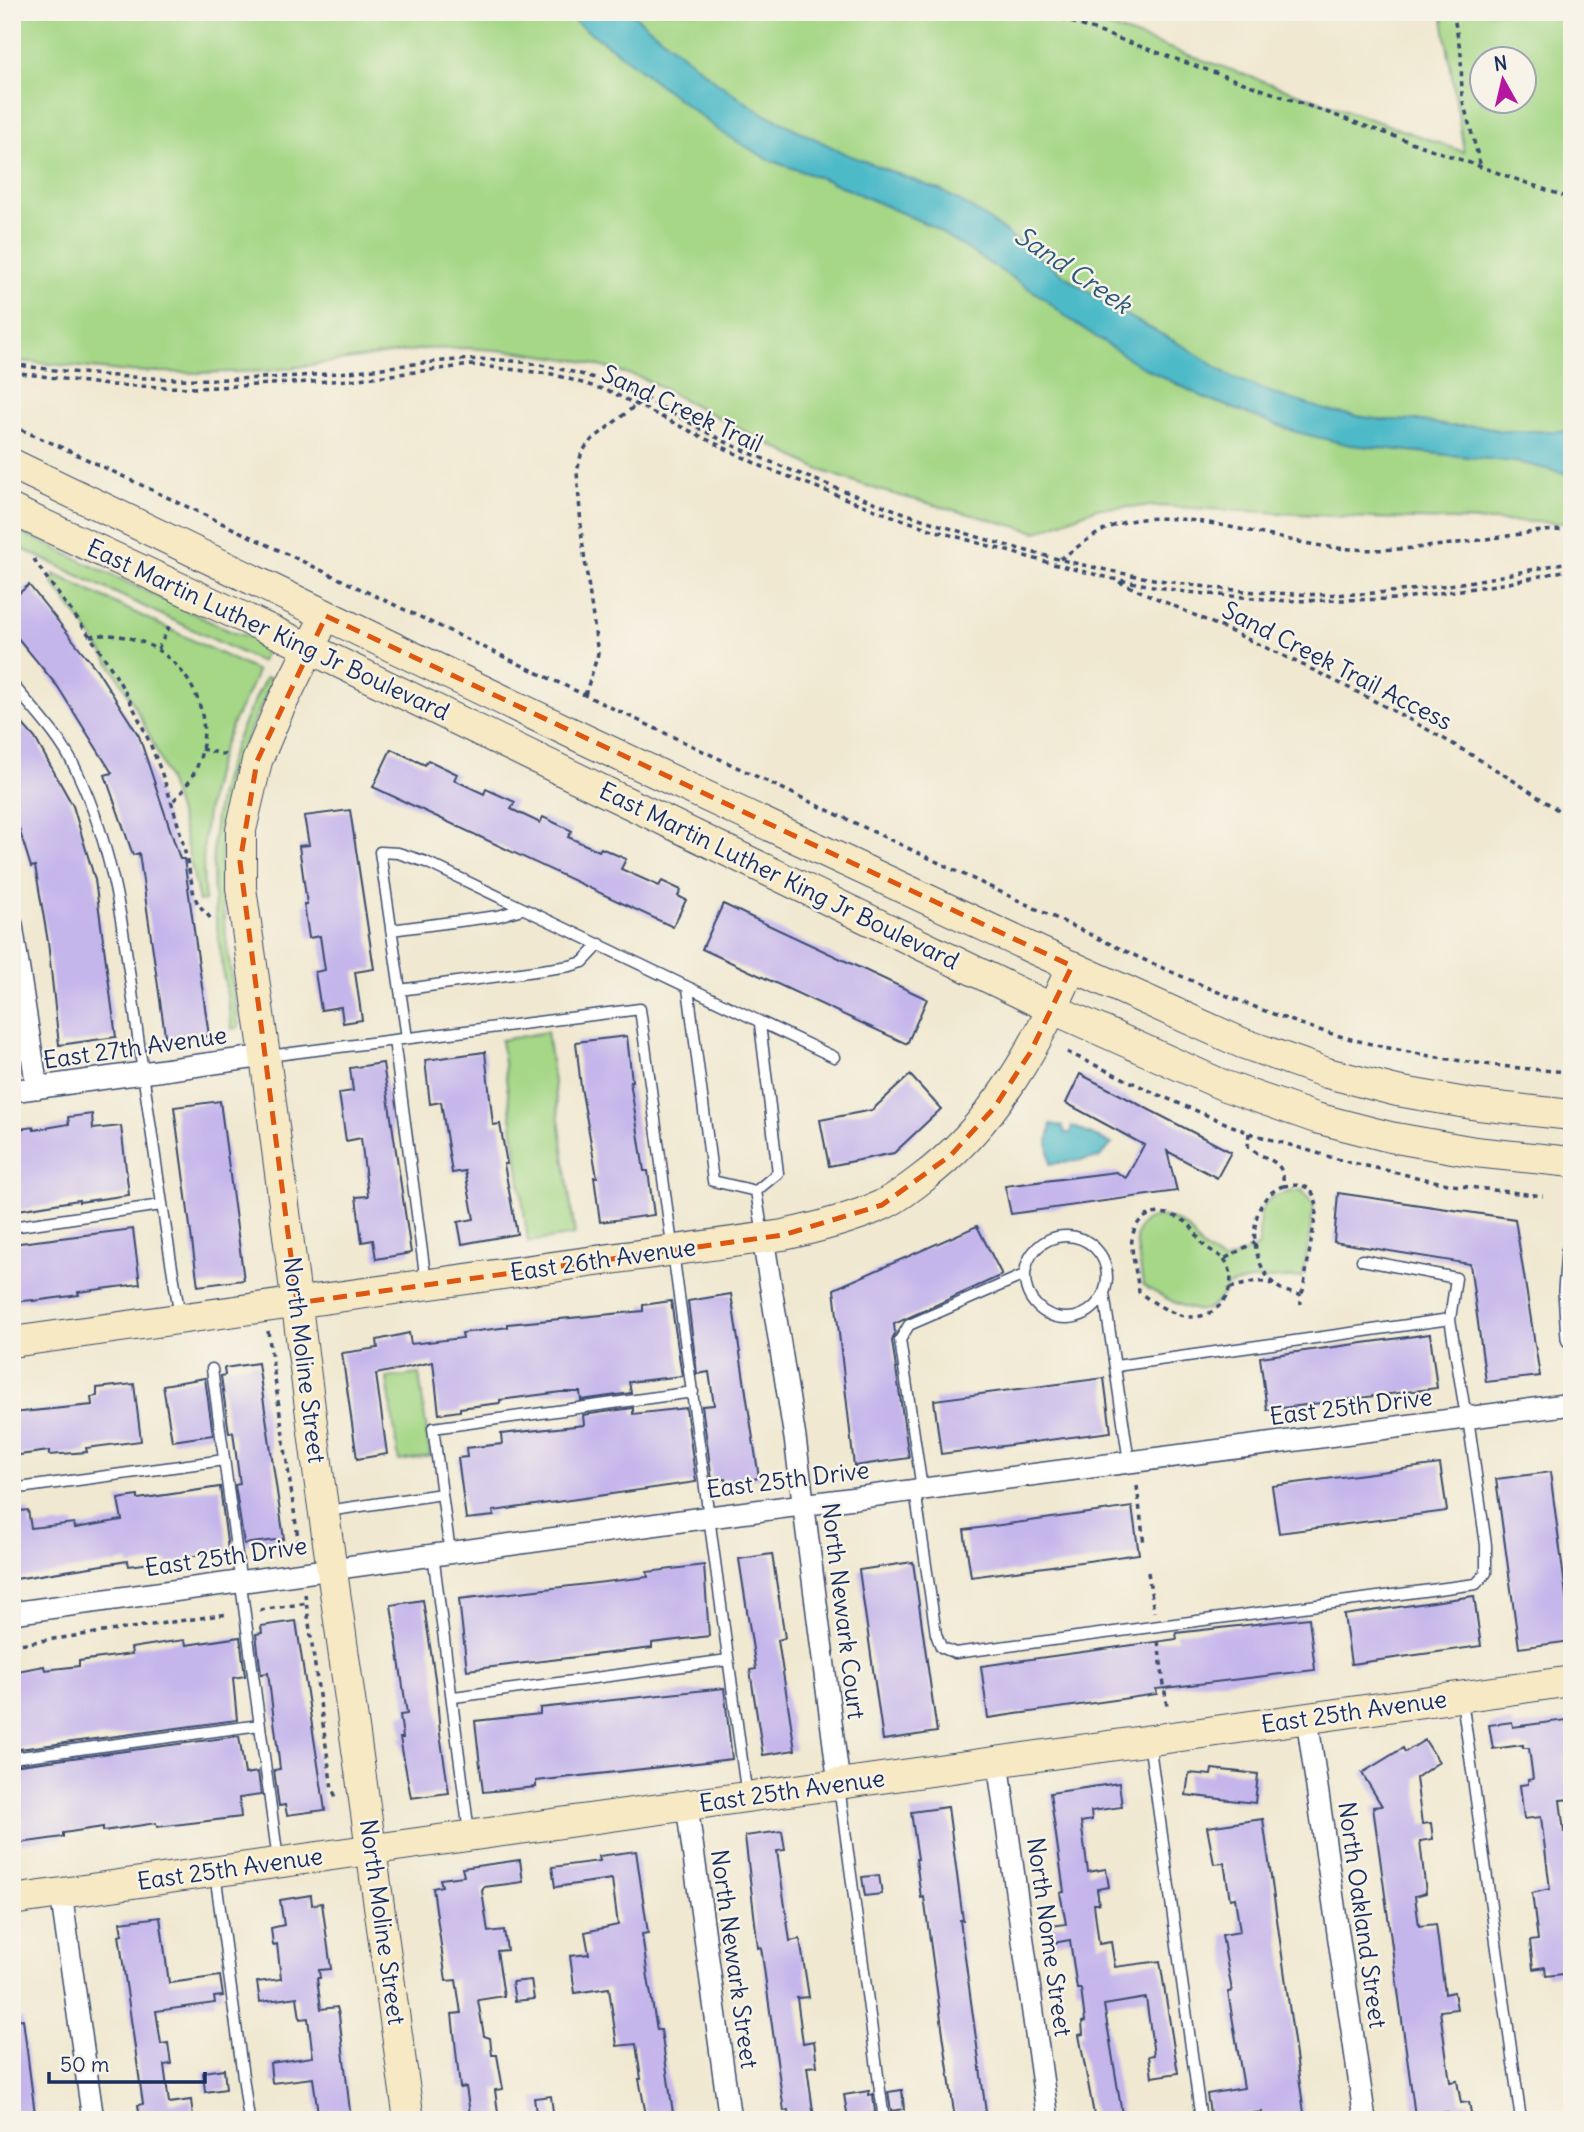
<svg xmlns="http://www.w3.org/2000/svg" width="1584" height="2132" font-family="Delius,sans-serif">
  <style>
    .green { fill: #a5d786; stroke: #608372; stroke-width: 2; fill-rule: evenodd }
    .water { fill: #4dbac8; stroke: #347493; stroke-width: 2 }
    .building { fill: #c4b5eb }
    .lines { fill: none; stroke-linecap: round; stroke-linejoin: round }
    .lane-casing { stroke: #3b4b6f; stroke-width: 13 }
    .street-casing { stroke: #3b4b6f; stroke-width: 24 }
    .secondary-casing { stroke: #3b4b6f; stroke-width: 32 }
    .path { stroke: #3b4b6f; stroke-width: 3.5; stroke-dasharray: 5 5; stroke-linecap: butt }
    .lane { stroke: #fff; stroke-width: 10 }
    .street { stroke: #fff; stroke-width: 21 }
    .secondary { stroke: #f6e9c3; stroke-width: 30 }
    .marked { fill: none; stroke: #de5710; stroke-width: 5; stroke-dasharray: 14 9; stroke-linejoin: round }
    .labels { text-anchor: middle; stroke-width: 5; stroke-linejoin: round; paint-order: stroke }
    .street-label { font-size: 24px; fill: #1b2f5e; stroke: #f7f3e8 }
    .water-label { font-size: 26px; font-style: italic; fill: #2a597e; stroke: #f7f3e8 }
  </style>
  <rect width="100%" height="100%" fill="#f7f3e8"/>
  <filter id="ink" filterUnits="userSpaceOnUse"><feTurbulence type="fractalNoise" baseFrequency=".0143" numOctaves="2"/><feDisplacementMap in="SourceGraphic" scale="14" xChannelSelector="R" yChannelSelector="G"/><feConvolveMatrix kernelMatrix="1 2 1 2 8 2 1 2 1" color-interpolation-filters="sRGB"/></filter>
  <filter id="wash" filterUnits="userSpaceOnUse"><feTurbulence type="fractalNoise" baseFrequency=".00686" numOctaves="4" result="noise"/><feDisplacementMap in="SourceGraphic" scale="28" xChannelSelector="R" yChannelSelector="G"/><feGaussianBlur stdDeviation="1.57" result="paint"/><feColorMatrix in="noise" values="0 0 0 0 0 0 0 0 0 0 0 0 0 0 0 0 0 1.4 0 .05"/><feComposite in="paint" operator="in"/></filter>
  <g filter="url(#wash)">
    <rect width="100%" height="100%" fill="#f0e8d0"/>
    <path class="green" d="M12,12H1067L1464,152L1442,12H1565L1572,16V523L1369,518L1156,506L1097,508L1037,532L882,491L820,470L642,378L581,361L521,352L468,348L424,349L268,371L196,373L120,371L12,360ZM1482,60H1524V102H1482Z
      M12,528L234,633C247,636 257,636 269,646L261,662L12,544Z
      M54,574L257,671C251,690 240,707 232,725C208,780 199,842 205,901H199C192,869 186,838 177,807C152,723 106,652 53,584Z
      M266,677L272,679C260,713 241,743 232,778C209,861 227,944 239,1027L232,1029C222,959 206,887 216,817C222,767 244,721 266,677Z
      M547,1032L575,1235L528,1242L501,1040Z
      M1302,1190L1314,1206L1303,1277L1249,1280L1227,1286C1212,1319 1194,1313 1168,1299C1159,1294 1150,1291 1143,1284L1136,1239C1140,1211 1169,1213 1187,1228C1193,1233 1195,1240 1200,1245C1207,1252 1216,1256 1223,1262L1259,1246C1259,1204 1259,1196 1302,1190Z
      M419,1374L430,1456L399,1461L387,1378Z"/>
    <path class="water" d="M561,12H630L718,83L759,111L846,154L942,191L978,212L1072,281L1128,316L1189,349L1232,377L1280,396L1333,412L1382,420H1417L1449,426H1482L1501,431H1572V453L1567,462L1572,464V475L1516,462L1350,445L1296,432L1205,398L1140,366L1069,319L1042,297L931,226L829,181L769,160L721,132L612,48Z
      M1051,1124L1062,1126L1065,1133H1070L1072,1126L1112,1144L1099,1158L1050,1164L1048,1140Z"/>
    <g id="blocks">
      <path class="building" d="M29,585L97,670L139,736L180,859H184L209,1036L166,1042L139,853L133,855L105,775L112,773L58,687L12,631V599Z
        M12,712L35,738L73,806L95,880L116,1037L59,1045L48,942L35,866L31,867L12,806Z
        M391,749L425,765L428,760L457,774L454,780L484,794L486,789L515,802L511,809L540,823L543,817L572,831L568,837L599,851L601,848L626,859L621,869L659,886L662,881L681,890L678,896L686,900L673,927L373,787Z
        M350,810L374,969L355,972L362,1020L343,1023L341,1007L321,1010L315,972L325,970L320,936L309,938L304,904H307L299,846L309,845L304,816Z
        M723,904L927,999L907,1044L702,949Z
        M627,1036L632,1081H630L644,1171H648L654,1215L600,1222L594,1177H597L581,1087L576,1042Z
        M485,1052L493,1125L500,1124L507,1164H504L517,1234L462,1244L458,1222L474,1219L465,1171L452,1173L441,1102L430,1104L425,1060Z
        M383,1063L411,1253L376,1259L373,1240L362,1242L356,1197L368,1196L361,1138L346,1141L339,1093L353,1091L350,1068Z
        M1080,1074L1231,1152L1217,1178L1167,1151L1177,1191L1011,1214L1005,1186L1116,1172L1126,1178L1144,1145L1066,1103Z
        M910,1075L941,1109L894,1153L829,1166L820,1120L872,1110Z
        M220,1101L244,1280L198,1286L174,1107Z
        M92,1114L93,1129L121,1126L129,1195L79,1202V1200L12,1211V1130L33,1127L34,1130L69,1124L68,1117Z
        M1338,1193L1515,1219L1540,1376L1486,1382L1470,1264L1334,1242Z
        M977,1226L1002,1275L894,1324L895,1333L892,1341L909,1458L854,1466L834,1289Z
        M133,1229L140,1284L78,1292L79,1295L33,1301V1300L12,1302V1244Z
        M731,1294L759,1478L727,1483L726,1479L712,1480L702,1406L714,1405L709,1372L697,1374L688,1301Z
        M671,1301L682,1376L629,1382L631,1393L581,1400L580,1392H561L500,1400V1403L460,1408V1411L439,1414L433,1362L376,1374L387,1454L357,1459L342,1353L378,1348L377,1340L409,1333L411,1344L463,1338L462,1333L508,1327V1324L643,1311V1305Z
        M1430,1334L1437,1388L1267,1410L1260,1357Z
        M258,1363L284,1539L244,1544L235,1485L240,1484L233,1432L229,1433L221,1376L225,1375L224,1368Z
        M205,1378L213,1435L172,1441L163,1385Z
        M1104,1378L1111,1432L941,1454L934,1400Z
        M134,1384L141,1441L86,1448L87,1452L49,1455V1451L12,1456V1413L92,1405L91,1397L97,1396V1388Z
        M633,1408V1414L686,1408L696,1482L493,1511L494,1516L466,1519L458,1458L467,1457L466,1448L502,1444L501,1434L584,1425L583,1415Z
        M1440,1464L1447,1511L1279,1533L1272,1486Z
        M1550,1472L1572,1641L1519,1648L1496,1479Z
        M220,1487L228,1550L188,1557L189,1560L167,1564V1561L129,1566L128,1561L15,1579L12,1512L28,1510L31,1528L74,1523L75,1528L122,1520L118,1499L138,1496V1499Z
        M1132,1507L1139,1554L971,1577L964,1530Z
        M772,1554L785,1638L778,1640L795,1750L763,1755L750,1670L756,1669L739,1559Z
        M913,1562L937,1732L883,1740L859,1570Z
        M704,1565L709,1636L652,1643V1648L467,1670L459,1599L648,1577L647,1572Z
        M1474,1596L1481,1646L1351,1664L1344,1615Z
        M423,1600L436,1685L440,1734L449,1793L411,1798L400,1738H403L400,1715L407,1714L391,1605Z
        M1309,1618L1315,1670L1156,1689L1157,1694L988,1718L981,1666L1177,1639L1176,1633Z
        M296,1621L325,1810L287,1815L285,1805L279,1806L274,1770L280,1769L275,1728L268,1673L261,1674L256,1634L262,1633L261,1626Z
        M240,1637L245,1676L233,1678L237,1720L12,1750V1672L44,1666L45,1670L79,1666V1661L132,1654L131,1648L169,1642L185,1640L186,1645Z
        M724,1688L732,1759L536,1781V1787L483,1792L475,1721L540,1714V1708Z
        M1566,1720L1572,1760V1799L1560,1800L1564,1832L1572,1831V1973L1546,1976L1545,1967L1533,1969L1530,1941L1538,1940L1532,1893L1550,1889L1541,1817L1524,1819L1520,1785L1528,1784V1780L1533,1779L1529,1748H1523V1745L1493,1749L1489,1725L1512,1722L1513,1727Z
        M239,1736L245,1774L258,1772L261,1795L239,1798L241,1817L157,1827L156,1823L103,1831V1827L63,1833V1837L21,1843L20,1838L12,1840V1766Z
        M1425,1740L1439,1762L1416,1778L1422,1824L1431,1823L1433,1839L1420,1841L1426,1893L1415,1896L1419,1926L1436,1924L1445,1994L1454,1992L1457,2009L1440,2011L1450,2082L1457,2081L1461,2103L1469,2102L1472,2118L1460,2120H1450L1448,2112L1415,2116L1373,1807L1382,1806L1362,1773L1403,1748L1405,1752Z
        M1212,1769L1258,1774L1255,1803L1186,1795L1189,1773L1211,1775Z
        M1119,1783L1122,1807L1091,1811L1092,1820L1081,1822L1088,1872L1106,1869L1109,1887L1097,1889L1099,1904H1094L1099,1944L1111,1942L1115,1967L1160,1961L1178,2073L1152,2077L1149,2056L1154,2055L1146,1998L1104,2005L1123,2120H1095L1079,2035L1083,2034L1082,2022L1085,2021L1081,1989H1077L1070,1940L1053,1943L1051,1926L1066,1924L1060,1893L1064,1892L1050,1793Z
        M948,1807L963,1920H960L987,2120H955L924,1897L921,1898L916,1859H918L911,1812Z
        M1263,1819L1305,2120H1263L1262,2112L1211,2119L1207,2094L1244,2088L1228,1992L1232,1991L1222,1935L1240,1932L1235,1898L1230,1899L1224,1863L1214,1864L1207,1827Z
        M782,1831L785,1850L777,1851L790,1941L800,1939L809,1997L797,1998L803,2043L814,2041L817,2066L807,2067L814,2118L804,2120H790L788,2110L784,2111L761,1947L758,1948L745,1836Z
        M636,1851L648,1933L642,1934L648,1978L657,2030H661L674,2120H647L639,2079H641L636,2044L617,2046L609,1988L575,1993L570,1956L589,1954L585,1932L618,1925L612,1879L555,1887L552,1867L600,1861L599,1856Z
        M520,1860L523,1882L484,1887L482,1891L488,1932L504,1930L507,1950L497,1951L504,1996L478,2000L484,2036L490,2038L492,2055H497L503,2089L495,2090L499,2120H471L466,2087L460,2088L457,2060L452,2014L461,2013L456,1980L446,1981L433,1888L442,1886L440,1879L464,1876L462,1868Z
        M879,1875L882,1894L865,1896L862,1877Z
        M311,1895L312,1905L322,1903L331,1969L319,1970L320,1978H317L321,2009L337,2007L339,2015L351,2120H319L313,2078L272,2083L270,2063L313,2057L308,2018L300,2019L297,1997L260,2002L257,1982L281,1979L277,1944L273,1945L271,1928L284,1925L280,1900Z
        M160,1917L169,1983L220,1976L223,1996L214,1997L215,2003L156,2011L161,2044L168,2043L171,2064L164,2065L169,2103L191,2100L193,2117L140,2120L138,2105L143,2104L119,1935L122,1934L120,1922Z
        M531,1980L534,1999L515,2001L512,1982Z
        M23,2019L35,2114L32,2115L33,2120H12V2020Z
        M224,2069L226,2089L205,2092L203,2072Z
        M902,2090L904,2109L891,2111L888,2092Z
        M869,2091V2095L873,2094L875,2113L848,2118L844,2095Z
        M551,2096L554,2120H537L534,2098Z"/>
    </g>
  </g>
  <g filter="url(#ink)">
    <use href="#blocks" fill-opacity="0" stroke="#3b4b6f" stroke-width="2"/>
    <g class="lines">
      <g class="lane-casing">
        <path id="lane" d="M12,684C36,712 63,740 78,774C117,856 126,949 138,1037C151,1131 164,1223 180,1316
          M391,930L498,916L522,909
          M688,988L713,1181L756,1191
          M400,990L570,966L583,962L600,944
          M407,1038L380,852L398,853L426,862L834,1057
          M394,1040L426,1282
          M268,1056L640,1009L747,1797
          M756,1191L778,1173L760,1024
          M756,1191L763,1235
          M12,1227L161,1205
          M1025 1277a41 41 0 1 1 82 0a41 41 0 1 1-82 0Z
          M1362,1260L1456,1278L1450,1319L1464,1405L1473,1417
          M1104,1293L1129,1462
          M1116,1366L1450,1319
          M212,1369L278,1860
          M12,1489L224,1460
          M922,1489L900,1340L909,1325L1024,1275
          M915,1490L936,1634L941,1647L955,1653L1476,1584L1486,1573V1545L1468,1418
          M327,1511L442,1494
          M450,1552L433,1428L693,1392
          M433,1554L469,1833
          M454,1697L728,1660
          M1462,1700L1521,2120
          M1149,1741L1201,2120
          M12,1758L260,1725
          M839,1786L884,2120
          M215,1873L249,2120"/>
      </g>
      <g class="street-casing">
        <path id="street" d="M12,925L37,1088
          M12,1091L265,1056
          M763,1238L795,1438L839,1784
          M1572,1252L1569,1291L1572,1338
          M12,1613L710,1517L1572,1404
          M1307,1718L1365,2120
          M998,1762L1048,2120
          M687,1806L730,2120
          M61,1893L93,2120"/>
      </g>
      <g class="secondary-casing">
        <path id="secondary" d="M12,464L588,741L1040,952L1242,1043L1327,1073L1397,1091L1478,1105L1572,1115
          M12,510L309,648L1053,1009L1225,1086L1316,1118L1390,1137L1475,1152L1572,1162
          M318,631L279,709L257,761L241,830V888L265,1056L319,1478L409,2120
          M12,1342L783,1235C816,1228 848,1220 880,1206C894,1200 907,1190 920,1180C993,1126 1036,1048 1072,966
          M12,1900L1572,1681"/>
      </g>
      <path class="path" d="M1043,12L1572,199
        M1453,12L1461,54L1462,98L1481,167
        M12,134L15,139L12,142
        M12,364C120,381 217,383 326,374C396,369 463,351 534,364C563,369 592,376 620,387C652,400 682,419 712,435C739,449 766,460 793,471C968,542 1167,601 1357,594C1430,591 1501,577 1572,561
        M12,372L108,385L196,388L350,380L472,365L552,374L609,391L761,466L878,511L933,530L1053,564L1114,579L1186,592L1287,601L1398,599L1509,583L1572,569
        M12,426L61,447L1140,958C1199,984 1257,1010 1319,1030C1393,1053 1493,1068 1572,1072
        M34,559C54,591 79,619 100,651C150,725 178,808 194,895L198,904L212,920
        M1060,559C1084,543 1105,524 1135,520C1199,510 1282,545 1350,549C1398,552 1446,545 1493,538C1519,535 1545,528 1572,531
        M1119,582C1276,650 1432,721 1572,820
        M90,636C184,623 243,735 173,801
        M158,649L170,625
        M585,695L598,654L582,539L577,472L581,455L588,443L645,398
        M201,749L226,755
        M1067,1052L1159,1095L1249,1133L1344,1161L1452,1185L1543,1196
        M1249,1133L1248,1146C1264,1162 1286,1157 1283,1186C1245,1200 1248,1261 1275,1285C1282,1291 1291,1293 1300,1295L1301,1304
        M1283,1186C1304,1184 1312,1184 1317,1206L1303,1291L1300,1295
        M1224,1259C1242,1282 1222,1317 1193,1317C1175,1317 1153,1303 1139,1292C1138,1281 1130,1247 1132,1239C1136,1209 1165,1208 1186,1222C1194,1228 1196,1235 1202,1243C1207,1249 1218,1254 1224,1259L1255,1242
        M1230,1288L1257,1281L1272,1284
        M268,1331L300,1552
        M1137,1486L1144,1545
        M1148,1572L1154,1612
        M305,1594L332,1789L337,1799
        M260,1610L308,1603
        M1158,1641L1167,1707
        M12,1645L228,1614"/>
      <use href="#lane" class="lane"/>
      <use href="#street" class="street"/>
      <use href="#secondary" class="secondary"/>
    </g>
  </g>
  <path class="marked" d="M326,616L1072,966L1030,1053L994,1108L951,1155L882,1205L783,1235L297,1303L240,862L257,761Z"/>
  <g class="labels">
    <g class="street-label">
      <text transform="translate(682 409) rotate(25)" y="8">Sand Creek Trail</text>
      <text transform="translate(268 630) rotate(25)" y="8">East Martin Luther King Jr Boulevard</text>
      <text transform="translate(1337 666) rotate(27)" y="8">Sand Creek Trail Access</text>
      <text transform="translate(779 876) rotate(26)" y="8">East Martin Luther King Jr Boulevard</text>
      <text transform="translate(135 1048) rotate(-8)" y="8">East 27th Avenue</text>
      <text transform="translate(603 1260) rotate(-8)" y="8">East 26th Avenue</text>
      <text transform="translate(304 1360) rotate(83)" y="8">North Moline Street</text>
      <text transform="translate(1351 1407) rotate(-7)" y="8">East 25th Drive</text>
      <text transform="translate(788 1480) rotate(-7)" y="8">East 25th Drive</text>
      <text transform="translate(226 1557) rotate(-8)" y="8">East 25th Drive</text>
      <text transform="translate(843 1611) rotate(83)" y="8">North Newark Court</text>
      <text transform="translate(1354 1712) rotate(-8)" y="8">East 25th Avenue</text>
      <text transform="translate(792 1791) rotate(-8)" y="8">East 25th Avenue</text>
      <text transform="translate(230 1869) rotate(-8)" y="8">East 25th Avenue</text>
      <text transform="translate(1362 1915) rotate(82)" y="8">North Oakland Street</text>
      <text transform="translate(382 1922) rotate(82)" y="8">North Moline Street</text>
      <text transform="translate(1049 1937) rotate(82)" y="8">North Nome Street</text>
      <text transform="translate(734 1959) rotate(82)" y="8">North Newark Street</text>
    </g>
    <g class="water-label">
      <text transform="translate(1073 270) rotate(34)" y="9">Sand Creek</text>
    </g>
  </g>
  <rect width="1584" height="2132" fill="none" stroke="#f7f3e8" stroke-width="42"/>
  <g transform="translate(1503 80) rotate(352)"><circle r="33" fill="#f7f3e8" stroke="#9fa5b1" stroke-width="2"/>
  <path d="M0-5L12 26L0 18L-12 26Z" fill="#b5179e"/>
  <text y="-10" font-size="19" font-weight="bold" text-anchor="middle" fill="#1b2f5e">N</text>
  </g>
  <path d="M49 2072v10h156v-10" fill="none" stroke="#1b2f5e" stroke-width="3.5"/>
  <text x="60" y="2072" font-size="21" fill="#1b2f5e" stroke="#f7f3e8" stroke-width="5" paint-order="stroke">50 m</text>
</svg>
